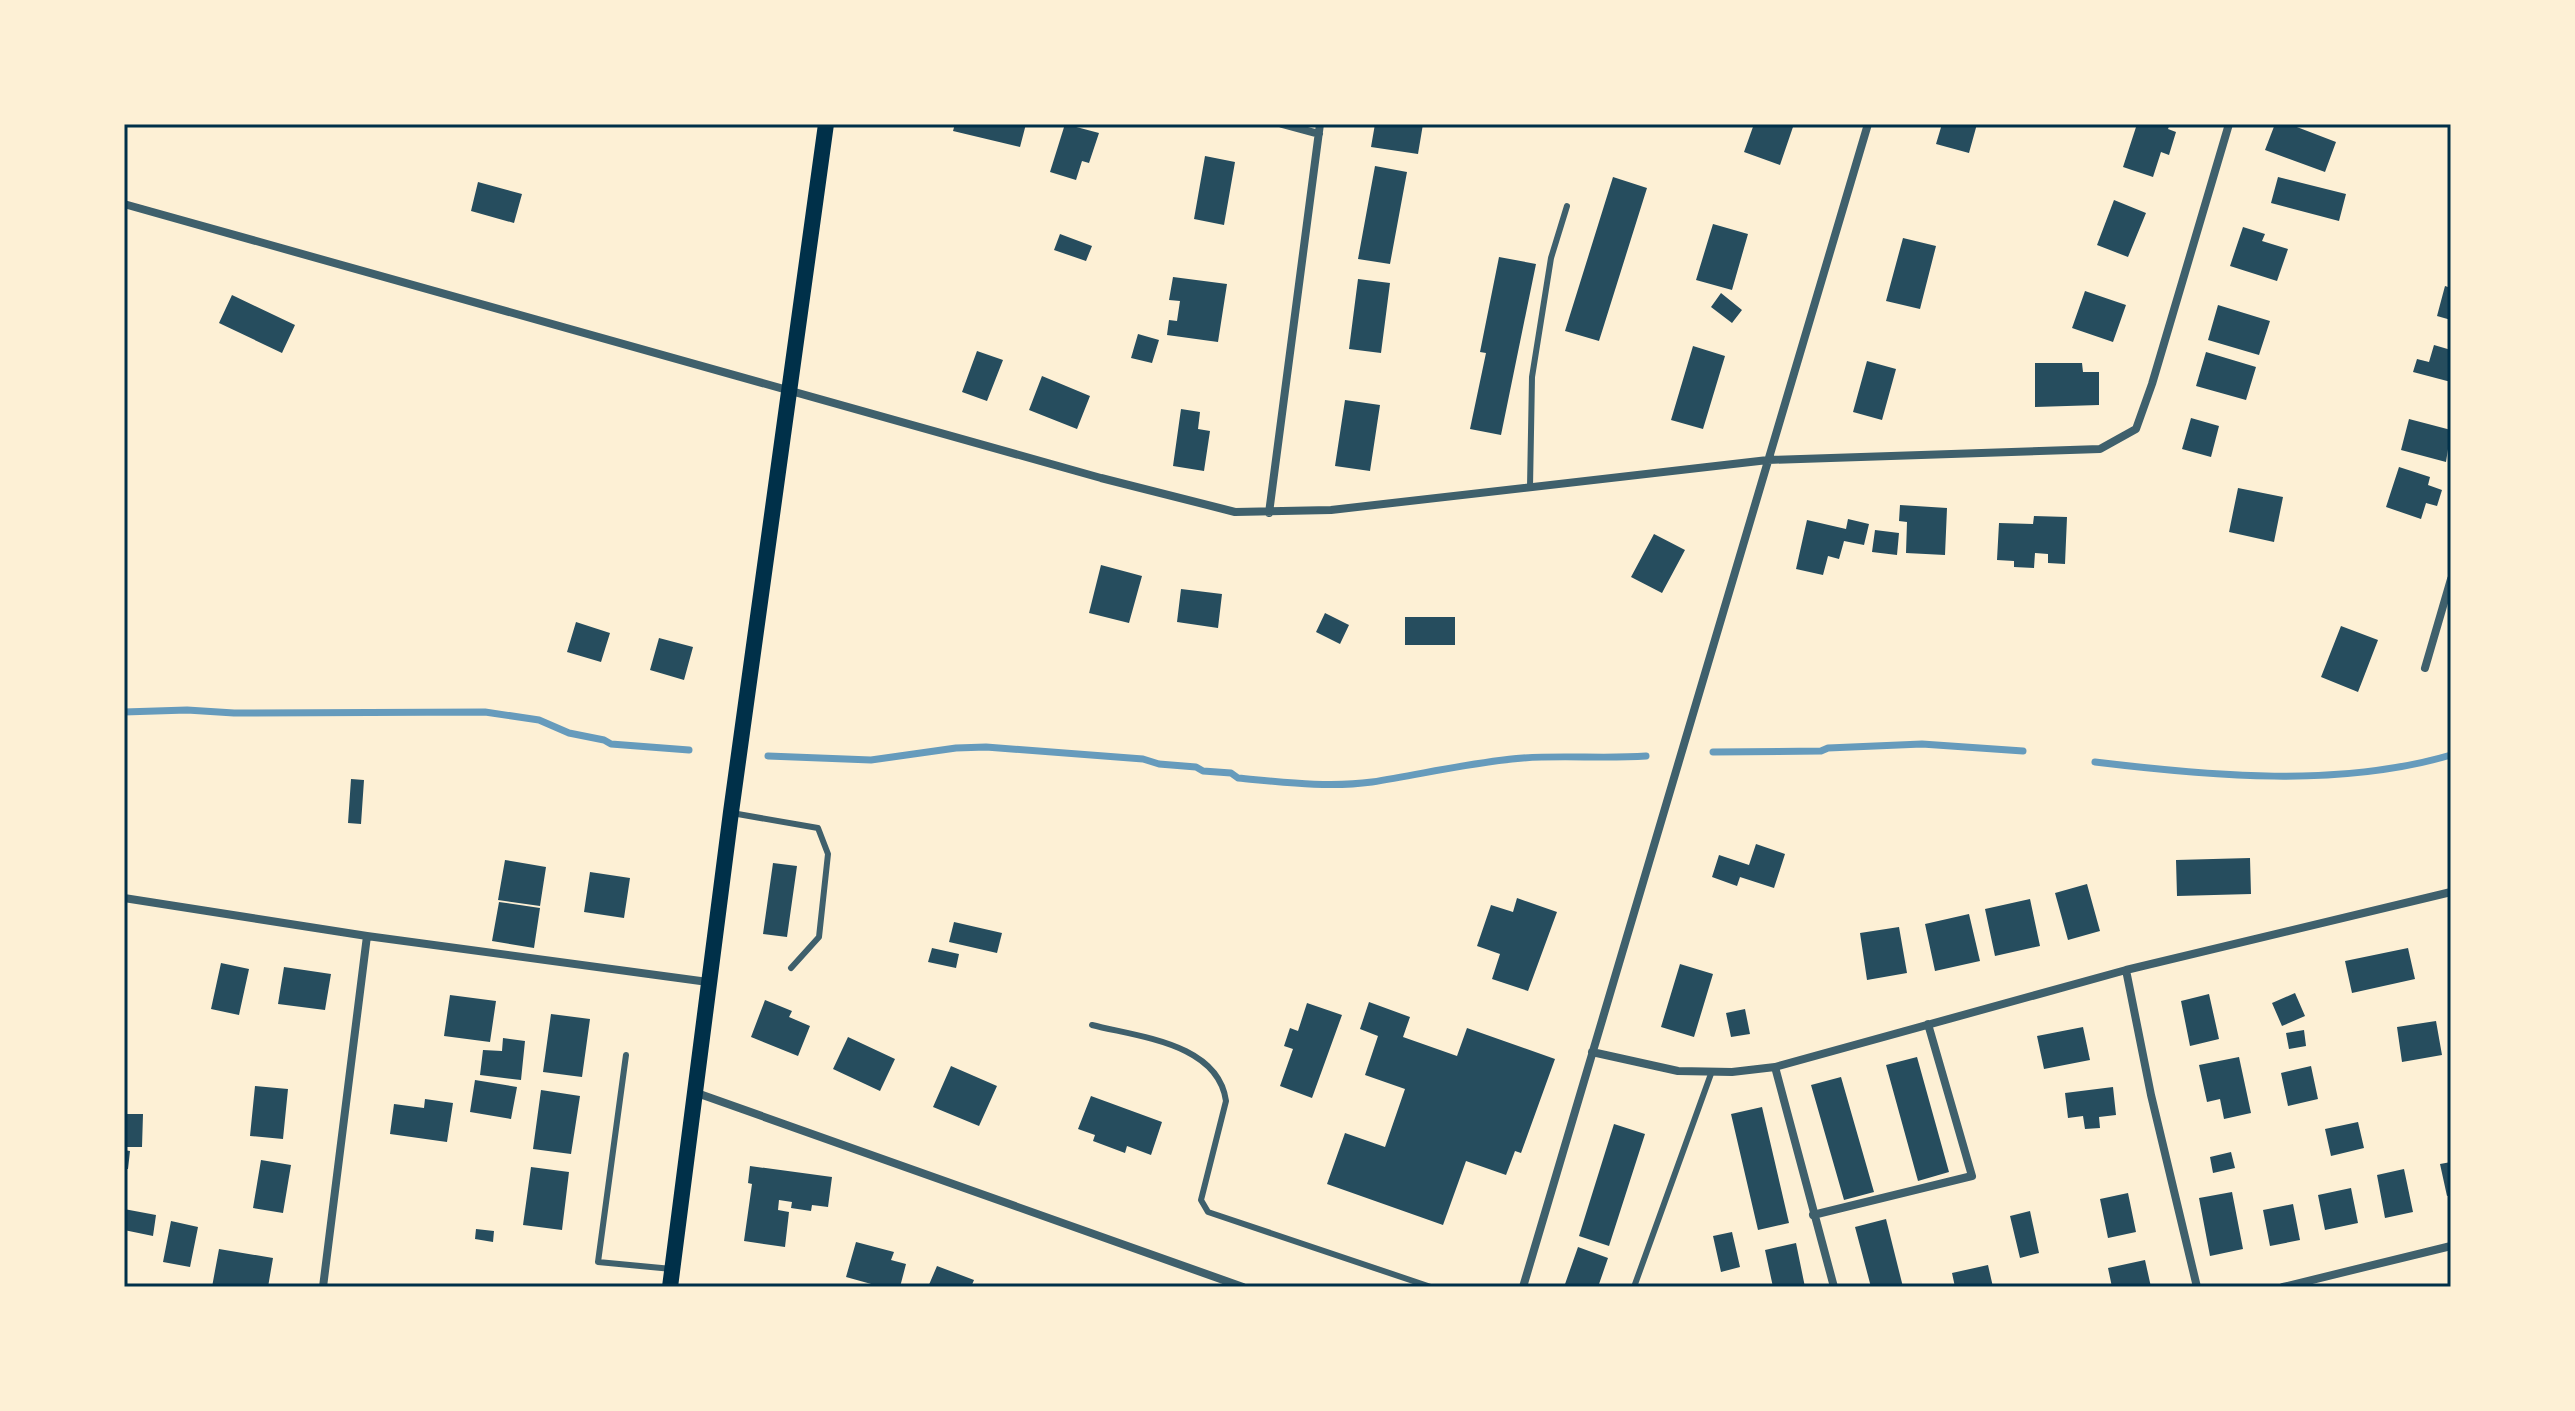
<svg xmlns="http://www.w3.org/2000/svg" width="2575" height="1411" font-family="Poppins,sans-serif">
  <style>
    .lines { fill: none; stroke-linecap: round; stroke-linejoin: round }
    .stream { stroke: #669bbc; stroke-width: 7 }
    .building { fill: #264d5e }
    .service { stroke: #3f606c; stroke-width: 6 }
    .minor { stroke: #3f606c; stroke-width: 8 }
    .secondary { stroke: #003049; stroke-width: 16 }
    .neatline { fill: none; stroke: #003049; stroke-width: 3 }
  </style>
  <rect width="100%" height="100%" fill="#fdf0d5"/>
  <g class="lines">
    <path class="stream" d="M124,712L187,710L234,713L485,712L539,720L569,733L604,740L611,744L689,750
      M1713,752L1821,751L1828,748L1922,744L2023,751
      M768,756L871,760L956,748L986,747L1143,759L1159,764L1196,767L1203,771L1231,773L1238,778C1282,782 1328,788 1372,782C1423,774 1472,762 1523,758C1564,755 1605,759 1646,756
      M2095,762C2211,776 2338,788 2451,755"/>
  </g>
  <path class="building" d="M955,124H1026L1020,147L953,131Z
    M1065,124L1099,133L1089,163L1082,161L1076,180L1050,172Z
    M1375,124H1423L1418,154L1371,147Z
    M1754,124H1794L1780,165L1744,152Z
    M1942,124H1977L1969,153L1936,144Z
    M2137,124H2170L2168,129L2176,132L2169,155L2161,152L2153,177L2123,167Z
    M2275,124H2289L2336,142L2325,172L2265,150Z
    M1205,156L1235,162L1224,225L1194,219Z
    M1375,166L1407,172L1390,264L1358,259Z
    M1613,177L1647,188L1599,341L1565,331Z
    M2278,177L2346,194L2339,221L2271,203Z
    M478,182L522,194L514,223L471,211Z
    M2114,200L2146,213L2128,257L2097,245Z
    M1713,224L1748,234L1732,290L1696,280Z
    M2243,227L2265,234L2262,241L2288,249L2277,281L2230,266Z
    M1060,234L1092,246L1086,261L1054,250Z
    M1903,238L1936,246L1920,309L1886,301Z
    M1499,257L1536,264L1501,435L1470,429L1486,353L1480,352Z
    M1173,277L1227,284L1218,342L1167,335L1169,320L1177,321L1180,301L1169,300Z
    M1358,279L1390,283L1381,353L1349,349Z
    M2445,286L2451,288V320L2437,316Z
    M2085,291L2126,305L2113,342L2072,328Z
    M1721,293L1742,310L1732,323L1711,307Z
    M232,295L295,325L282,353L219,323Z
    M2218,305L2270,321L2259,355L2208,340Z
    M1138,334L1159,340L1152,363L1131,358Z
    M2434,345L2451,350V382L2413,372L2417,359L2429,362Z
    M1693,346L1725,356L1703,429L1671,420Z
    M977,351L1003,360L987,401L962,392Z
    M2206,352L2256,367L2246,400L2196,386Z
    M1867,361L1896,369L1882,420L1853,412Z
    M2035,363H2082L2083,372H2099V405L2035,407Z
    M1042,376L1090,396L1077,429L1029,410Z
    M1345,400L1380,405L1370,471L1335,466Z
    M1181,409L1200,412L1198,429L1210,431L1204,471L1173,466Z
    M2191,418L2219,426L2211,457L2182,449Z
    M2409,419L2451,430L2446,462L2401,450Z
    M2399,467L2430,477L2428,485L2442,490L2437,506L2426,503L2421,519L2386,507Z
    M2238,488L2283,497L2274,542L2229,532Z
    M1900,505L1947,508L1945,555L1906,553L1907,522L1899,521Z
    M2034,516L2067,517L2065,564L2048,563V554L2035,553L2034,568L2014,567V561L1997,560L1999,523L2033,524Z
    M1848,519L1869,524L1864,545L1844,541L1839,559L1828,556L1823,575L1796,569L1807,520L1846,529Z
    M1875,530L1899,533L1897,555L1872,552Z
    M1654,534L1685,550L1662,593L1631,577Z
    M1101,565L1142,576L1129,623L1089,613Z
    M1181,589L1222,594L1218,628L1177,622Z
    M1325,613L1349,625L1340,644L1316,632Z
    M1405,617H1455V645H1405Z
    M576,622L610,633L601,662L567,652Z
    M2341,626L2378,640L2358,692L2321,677Z
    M659,638L693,647L684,680L650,670Z
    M351,779L364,780L361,824L348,823Z
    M1756,844L1785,854L1774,888L1740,877L1737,886L1712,877L1719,855L1749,865Z
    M2250,858L2251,894L2177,896L2176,860Z
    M505,860L546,867L540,906L498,900Z
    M773,863L797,866L787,937L763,934Z
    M590,872L630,878L624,918L584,912Z
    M2087,884L2100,931L2068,940L2055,893Z
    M1517,898L1557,912L1528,991L1492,979L1500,954L1477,946L1491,905L1513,912Z
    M2030,899L2040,946L1995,956L1985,909Z
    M499,902L540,908L534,948L492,941Z
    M1969,914L1980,961L1935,971L1925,924Z
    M954,922L1002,933L997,953L949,942Z
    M1899,927L1907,973L1867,980L1860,933Z
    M932,948L959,954L956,968L928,962Z
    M2408,948L2415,979L2352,993L2345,961Z
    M221,963L249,969L239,1015L211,1009Z
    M1680,964L1713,974L1694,1037L1661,1027Z
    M284,967L331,974L325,1010L278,1004Z
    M2295,993L2305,1016L2282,1026L2272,1003Z
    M2209,994L2219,1039L2190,1046L2181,1001Z
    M450,995L496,1001L490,1042L444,1036Z
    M765,1000L792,1011L789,1017L810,1026L798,1056L751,1037Z
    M1369,1002L1410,1017L1403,1037L1457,1056L1467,1028L1555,1059L1521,1153L1515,1151L1506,1175L1466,1161L1443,1225L1327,1184L1345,1133L1385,1147L1405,1089L1365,1075L1378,1036L1360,1029Z
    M1307,1003L1342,1015L1312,1098L1280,1086L1293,1049L1284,1046L1290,1028L1298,1031Z
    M1745,1009L1750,1034L1731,1037L1726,1013Z
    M551,1014L590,1019L582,1077L543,1072Z
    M2436,1021L2442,1055L2402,1062L2397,1027Z
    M2083,1027L2090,1060L2044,1069L2037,1036Z
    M2304,1030L2306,1046L2289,1049L2286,1033Z
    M848,1037L895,1059L880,1091L833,1069Z
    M503,1038L525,1041L521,1080L480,1075L483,1050L502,1051Z
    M1917,1057L1949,1172L1918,1181L1886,1065Z
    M2239,1057L2251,1113L2224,1119L2220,1099L2207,1102L2199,1065Z
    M951,1066L997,1086L979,1126L933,1107Z
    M2311,1066L2318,1099L2288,1106L2281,1073Z
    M1841,1077L1874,1192L1844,1200L1811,1085Z
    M475,1080L517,1087L511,1119L470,1112Z
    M255,1086L288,1089L283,1139L250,1136Z
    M2113,1087L2116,1115L2099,1117L2100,1128L2085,1129L2083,1116L2068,1118L2065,1093Z
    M541,1090L580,1096L571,1154L533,1149Z
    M1091,1096L1162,1122L1151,1155L1127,1146L1125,1153L1093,1141L1095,1135L1078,1129Z
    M425,1099L453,1103L447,1142L390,1134L394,1104L424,1108Z
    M1762,1107L1789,1223L1758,1230L1731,1114Z
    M124,1114H143L142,1147H124Z
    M2358,1122L2364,1148L2331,1156L2325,1129Z
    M1614,1124L1645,1134L1609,1246L1579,1236Z
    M124,1150L130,1151L128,1169H124Z
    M2231,1152L2235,1168L2213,1173L2210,1157Z
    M261,1160L291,1165L283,1213L253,1208Z
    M2451,1162V1195L2447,1196L2440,1164Z
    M750,1166L832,1177L828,1207L812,1205L811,1211L791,1208L792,1202L779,1200L778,1210L789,1212L785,1247L744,1241L752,1184L748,1183Z
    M531,1167L569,1172L562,1230L523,1225Z
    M2404,1169L2413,1212L2385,1218L2377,1175Z
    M2351,1188L2358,1223L2325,1230L2318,1195Z
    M2232,1192L2243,1249L2210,1256L2199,1198Z
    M2128,1193L2136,1232L2108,1238L2100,1199Z
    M2293,1204L2300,1240L2270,1246L2263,1210Z
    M124,1209L156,1215L153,1236L124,1230Z
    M2030,1211L2039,1253L2020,1258L2010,1216Z
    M1886,1219L1903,1287H1871L1855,1227Z
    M171,1221L198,1227L190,1267L163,1262Z
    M476,1229L494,1231L493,1242L475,1239Z
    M1732,1232L1740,1267L1721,1272L1713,1236Z
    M856,1242L894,1252L891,1260L906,1264L900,1287H882L846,1277Z
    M1796,1243L1805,1287H1773L1765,1250Z
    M1578,1247L1608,1258L1598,1287H1564Z
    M219,1249L273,1258L268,1287H212Z
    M2145,1260L2151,1287H2112L2108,1268Z
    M1988,1265L1993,1287H1955L1952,1273Z
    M937,1266L974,1280L971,1287H928Z"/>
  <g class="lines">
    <path class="service" d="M1530,487L1532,377L1551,258L1567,206
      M732,813L818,828L828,854L819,937L791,968
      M1092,1025C1138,1037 1218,1043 1226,1101L1201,1200L1208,1212L1431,1287
      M626,1055L598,1262L672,1269
      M1634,1287L1712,1071"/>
    <path class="minor" d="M1282,124L1319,134
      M124,204L1101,478L1235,512L1331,510L1768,460L2100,449L2136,429L2152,384L2229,124
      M1269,513L1320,124
      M2425,668L2451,579
      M124,898L367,936L708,982
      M2126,970L2151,1095L2197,1287
      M1592,1052L1678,1071L1732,1072L1775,1067L2126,970L2451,892
      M1775,1067L1834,1287
      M694,1092L1243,1287
      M1813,1215L1972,1176L1928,1024
      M323,1287L367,936
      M1523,1287L1868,124
      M2283,1287L2451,1246"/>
    <path class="secondary" d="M670,1287L731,812L826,124"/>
  </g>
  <rect width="2575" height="1411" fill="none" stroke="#fdf0d5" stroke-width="252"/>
  <rect x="126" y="126" width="2323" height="1159" class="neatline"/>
</svg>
